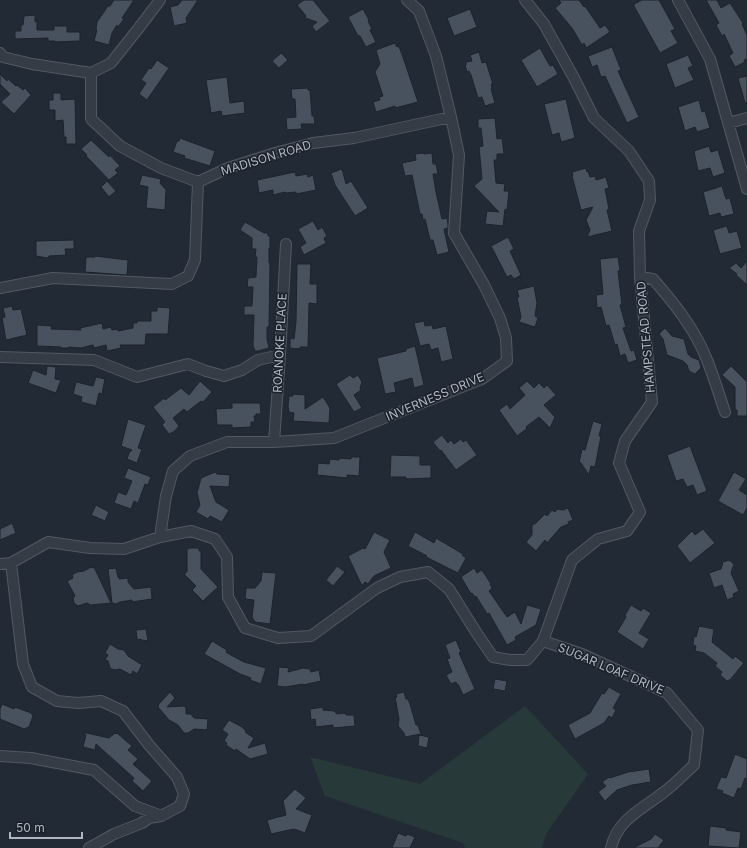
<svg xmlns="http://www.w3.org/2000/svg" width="747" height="848" font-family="Inter,sans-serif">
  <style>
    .green { fill: #28393a }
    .building { fill: #48515e; stroke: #1d232c }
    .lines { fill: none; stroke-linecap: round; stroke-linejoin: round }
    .street-casing { stroke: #535963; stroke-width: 12 }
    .street { stroke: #353c45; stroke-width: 10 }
    .labels { text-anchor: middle; stroke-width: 3; stroke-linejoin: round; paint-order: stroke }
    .street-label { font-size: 12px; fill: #b0b6c2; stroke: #1b212a }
  </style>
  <rect width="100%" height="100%" fill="#222a35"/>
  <path class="green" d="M525,706L588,774L546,834L542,848H465L463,843L325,796L310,757L420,784Z"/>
  <path class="building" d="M114,0H134L122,18L124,19L118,27L117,25L112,33L109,45L94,41L97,30L96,29L97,22L108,6H110Z
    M182,0H198L186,18L187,23L174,26L170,7L178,5Z
    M304,0H313L330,21L316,32L312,26L317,22L305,18L306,16L297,5Z
    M559,0H579L584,7L585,6L600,28L605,25L610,32L586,48L584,43L582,45L572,28L555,8L561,3Z
    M642,0H659L675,29L671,31L678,43L660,53L634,6V4Z
    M706,0H717L721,8L730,3L743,23L742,24L747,35V59L744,60L745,62L735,67L729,56L733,53L724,34L722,36L716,25L719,23Z
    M363,9L369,20L368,21L372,29L370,30L376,42L366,47L360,36H358L348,17Z
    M470,9L477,27L454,36L447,18Z
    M35,15V22L37,21V30H54V26H67V32H80V41L55,42V41H48V38L15,39V31H21V25H23L24,16Z
    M395,43L397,47L398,46L400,49L405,63L418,102L395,108V106L376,112L373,102L380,100L379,97L383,96L375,72L380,64L376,50Z
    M612,47L621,70L618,71L639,117L627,123L605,76L601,77L597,65L592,67L588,56Z
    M540,48L550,66L553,65L558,74L537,87L521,60Z
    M479,52L482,63L486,62L493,84H491L492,88L491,89L495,103L485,106L482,97L478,98L471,75L469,71L467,72L465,65H466V62L472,61L470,55Z
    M281,53L288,60L279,68L272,61Z
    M688,55L693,66L688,68L694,80L675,88L666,64Z
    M157,60L169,68L147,100L139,94L146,83L141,80L149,68L151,69Z
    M0,74L7,81L8,79L16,86L17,85L23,90L25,88L31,95L14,114L1,102L10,94L0,84Z
    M747,76V103H745L738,78Z
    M227,77L230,103L244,101L245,113L222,116L221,111L211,113L206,80Z
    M308,88V90H310L312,116H314L315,124H301L302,129L287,130L286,118L296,117L295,99H292L291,89Z
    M53,93H61V100L75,99L76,144H66V137H64L63,120L55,121V110H49V100H53Z
    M566,99L575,138L561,142L559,133L552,135L544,104Z
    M699,100L702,112L705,111L710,128L697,132L695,127L685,131L678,107Z
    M495,118L497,139L502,138L504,154H497V160H494L496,183L505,184L504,191H509L507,210L505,209L503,226L485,224L487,211L499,212L474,186L482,179L479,147L483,146L481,128H478V119Z
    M180,138L215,151L210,166L184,158L185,156L173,152L177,141H179Z
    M91,140L109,157L110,155L120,166L115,170L118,173L109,180L86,156L87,155L81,149Z
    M709,146L711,152L718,150L725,173L713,177L710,168L698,171L694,151Z
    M424,153V154L432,153L433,164H436L438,174H433L436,192L442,219L447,218L448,224V228L444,229L449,252L437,255L433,240H430L425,219L423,220L422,214H420L412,175L405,176L402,163L416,160L415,154Z
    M586,168L587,172L588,171L590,177L595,176L596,180L606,177L609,188L605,189L609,209L607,210L612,231L587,237L590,230L586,220L593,207L581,210L572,176L573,175L572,172Z
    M342,169L346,184L351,181L368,208L355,216L335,185L331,173Z
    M295,172L296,176L307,174L308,177L313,175L316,190L296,194V192L286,193L285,192L273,195V190L259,193L257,180Z
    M142,175L161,179L160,183L166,190L165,210L146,208L148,187L139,185Z
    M107,181L116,191L109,197L101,187Z
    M722,186L726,199L730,198L734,214L721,217L720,213L709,216L703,192Z
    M313,221L318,230L322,227L327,236L324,238L326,243L304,255L300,247L306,243L298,229Z
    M245,222L264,233H268V236H270V248H269V263H270L269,327H267V339L269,348L258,351H255L253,346L254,315H244V306H252L253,287H247L248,278L256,277L257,257H255L256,249H252V238L240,230Z
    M727,226L729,233L737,231L742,248L720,254L713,230Z
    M508,237L514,249L510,251L521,275L514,279L511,275L507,277L491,246Z
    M74,240V249H65L66,255L49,256L48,258L36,256V241Z
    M95,256L128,260L127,275L85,272L86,257H95Z
    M618,257L620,271H618L622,305H620L626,327L623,328L631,351L634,350L637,360L628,363L625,354L620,356L617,344L615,345L609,325L606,326L601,307L597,308L596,295L603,294L600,259Z
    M747,261V285L736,275L737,274L729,268L736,263L741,268Z
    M297,264H311L310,284H317V304L309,303L308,347H300V349L290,348V338L294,339L296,322Z
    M534,286L537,303L535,316L538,318L535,327L519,322L521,317L517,297H519L517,290Z
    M12,306L13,310L21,309L27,335L6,340L2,318L5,317L3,308Z
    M157,307L170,308L168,334H146L145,345H120L121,348L107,351L106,345L94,348L93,345L81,348L69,347L68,348H61V347L37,346V325L52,326L51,329L81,330L80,328L102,323L103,329L111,327L112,330L118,329V331L133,328V323H137V321H151V311H157Z
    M424,321L425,326L432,325L433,329L446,326L453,359L441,362L438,348L431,350L429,344L420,346L414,323Z
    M665,328L672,336L684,339L688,354L691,357L699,360L701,368L695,374L689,371L687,365L683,361L667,355L663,339L659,334Z
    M415,346L424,385L414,388L412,378L394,383L396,392L385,394L377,358L406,351V349Z
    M47,366L56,367L55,379L61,380L56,393L28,383L33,370L46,375Z
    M731,366L747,382V416H737V410H735V387L722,375Z
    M350,375L353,378L358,375L362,382L360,388L361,390L354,395L362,408L354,412L336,384Z
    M96,377L105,379L102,394L99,393L96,406L81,402L82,397L73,394L76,382L93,386Z
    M200,381L212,392L203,402L201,401L187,412L184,409L173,418L179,426L175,431L169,434L162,425L165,422L153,407L164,398L165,400L181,388L189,395Z
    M527,381L534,388L539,383L544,388L547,385L556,395L544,405L555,417L550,428L539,417L526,427L527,428L525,430L517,436L499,410L507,404L510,409L525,395L519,388Z
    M293,394L305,395V409L323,397L330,408L329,423L293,421L294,413L289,412L288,406L289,396H293Z
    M232,403H260L261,414H256V416H254L255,422H251V427L232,428V425H217L216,409L232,408Z
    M128,419L146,425L138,448L142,449L137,463L127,459L129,453L132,450L121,446Z
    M593,421L602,424L599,436H601L595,467L591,466L589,475L581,463H579L582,449L585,450Z
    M442,435L448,443L451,440L454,444L461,439L463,442L466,440L477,455L456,470L441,450L440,451L433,442Z
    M690,446L707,491L697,495L693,485L687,487L683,479L676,481L667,455Z
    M391,455L420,456V465H431V478L406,479V477H390Z
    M351,457H360L359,476L347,475V478L317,475L318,463L329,464L330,459L339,460V458L351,459Z
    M128,468L151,477L148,485L145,484L138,503L134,501L131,509L114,503L118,492L126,495L132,481L124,478Z
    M215,472L217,474L230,475L229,487L210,486L216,502L229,510L222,522L210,516L208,519L196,512L200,505L197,493L201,478Z
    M734,472L746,479L739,490L747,495V508L743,515L718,501Z
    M96,505L109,512L105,521L91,515Z
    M568,508L573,520L568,522L569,524L561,527L547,543L545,540L536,551L526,542L532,535V525L536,523L545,514L547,516L552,510L555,512L557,509L563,510Z
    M12,523L16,533L0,540V529Z
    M703,529L715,543L690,563L677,546L692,531L695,535Z
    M374,532L390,540L384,552L391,568L374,576L368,584L365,582L362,586L348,556L363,548L365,549Z
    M415,532L434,543L436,538L463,554L462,555L466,558L458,573L426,557L427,556L408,546Z
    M190,548H199V551H201V569L218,587L203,601L192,590L196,586L184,574L187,572V549Z
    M729,560L734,564L731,573L739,591L733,594L734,597L727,600L722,585L714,588L709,573L721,569L723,562Z
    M337,566L345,572L333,586L326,580Z
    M91,567L92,568L94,567L111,603L91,605L87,603L78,606L74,603L73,597L75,596L67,581L73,578L72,575L77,572L84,571Z
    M116,568L118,577H119V579L128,578V582L134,589L151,587L152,599L132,602V600L120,602L116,604L112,603L108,569Z
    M474,568L477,573L482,570L491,584H490L492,588L489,591L507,617L515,612L521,624L527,605L541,609L536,625L515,637L516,640L507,645L489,613L487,614L476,596L475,597L472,593L471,594L461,577Z
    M262,572L276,573L270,624L255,622L252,617L254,600L245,599L246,588H255L261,581Z
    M631,605L641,611L643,608L651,613L639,633L649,639L643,649L617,632L626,617L625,615Z
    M699,626L714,629L712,642L733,659L735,656L744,663L730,680H729L727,681L720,675L722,672L715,666L717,663L704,653L695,651L696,646L693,645L694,636L696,637Z
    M146,629L148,641L137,639L136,630Z
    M456,640L461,652L459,653L475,689L463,695L458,684L457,685L456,682L451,684L446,675L452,672L447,659L450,658L445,645Z
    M212,641L227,650L226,652L229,654L244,662L266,668L261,684L250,680L251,678L240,674L204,654Z
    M110,644L118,649L124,650L128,656L142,665L137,674L133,671L131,675L120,669L114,670L110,668L108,661L105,660L108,655L105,653Z
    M279,667L289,668L288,672L303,668L310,669L311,672L319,670L321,681L303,685V684L285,687L277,686Z
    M495,679L507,681L505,691L493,689Z
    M609,687L621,694L613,708L616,710L612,718L609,716L604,723L575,739L568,725L590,713L602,693L604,694Z
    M170,692L175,698L167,707L184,706L186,708V714H191L194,718L208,719L207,730L194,729L188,733H184L178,725L169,720L158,707L159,704Z
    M404,692L406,699H408L410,704L416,725H418L421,734L405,737L404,733L398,726L399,719L395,697H397L396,694Z
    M2,704L14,709L15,707L31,713L33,716L29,727L24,729L0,719V709Z
    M323,707V710L334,711L337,714L345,713L346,715H354L355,726L333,728V725L316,727L315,719L311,720L310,709Z
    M229,720L242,727L246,731L245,732L254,738L248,748L265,743L268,754L250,759L236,749L235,751L226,745L227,743L224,741L228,734L222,730Z
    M82,732L109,738L115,733L116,734L117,733L132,746L128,750L138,759L133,764L152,781L143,791L132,781L134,778L96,744L95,750L83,747L86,735Z
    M419,735L429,737L427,748L418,746Z
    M735,754L747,759V779L745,778L741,789L738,788L734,798L722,793L723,791L716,789L721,777L726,778Z
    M649,769L651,782L632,785L617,790L605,801L598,792L606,786L602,782L609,777L610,778L628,772Z
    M295,789L306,798L296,809L312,815L305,833L294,829L271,834L267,820L286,815L283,801Z
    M710,826L726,828V830L741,832L739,848L708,846Z
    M398,833L406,836L407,834L415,837L410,848H392Z
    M655,834L664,840L658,848H633L651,839Z"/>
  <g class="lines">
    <g class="street-casing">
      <path id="street" d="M678,0L710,59L747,189
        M0,53L3,57L32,64L91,73V119L120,146L161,168L198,182
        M91,73L111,63L138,29L160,0
        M728,123L747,118
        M640,277L653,279C674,303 695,329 707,360C714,377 719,395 725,412
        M0,288L53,278L172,284L188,276L195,260L198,182L228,168L275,153L313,143L354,138L451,117
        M0,357L94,360L137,377L188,364L206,371L224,376L242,370L258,360L280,355
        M274,442L280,355L286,244
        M160,537L166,496L173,471L190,456L227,442H274L334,438L482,379L507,361L506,338L500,318L484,285L454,233L459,155L451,117L436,56L419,11L407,0
        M11,563L23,664L32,687L57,701L78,703L101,701L123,711L149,745L177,777L184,794L180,806L161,816L149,818L142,823L114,834L89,848
        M0,564L11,563L48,542L90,548L124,549L160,537L191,531L215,539L227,557L228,597L245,628L278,638L311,636L377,588L400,577L428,572L449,589L476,632L493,657L510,660H527L543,641L572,560L598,539L627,531L640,512L619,463L625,441L652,402L640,277L639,231L650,200L649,181L629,151L594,118L574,78L544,24L525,0
        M543,641L582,654L667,693L698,730L694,765C684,774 675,784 664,792C643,809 617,819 611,848
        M0,756L31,758L94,770L135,806L159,815"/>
    </g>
    <use href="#street" class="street"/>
  </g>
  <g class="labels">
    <g class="street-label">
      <text transform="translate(266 158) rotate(-17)" y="4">MADISON ROAD</text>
      <text transform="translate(646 337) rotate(-95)" y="4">HAMPSTEAD ROAD</text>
      <text transform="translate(280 343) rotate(-87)" y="4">ROANOKE PLACE</text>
      <text transform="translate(435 397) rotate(-23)" y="4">INVERNESS DRIVE</text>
      <text transform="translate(611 669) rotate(23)" y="4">SUGAR LOAF DRIVE</text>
    </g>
  </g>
  <path d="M10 832v6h72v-6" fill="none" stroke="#b0b6c2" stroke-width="2"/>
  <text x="16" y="832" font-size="12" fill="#b0b6c2" stroke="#1b212a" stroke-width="3" paint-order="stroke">50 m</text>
</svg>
